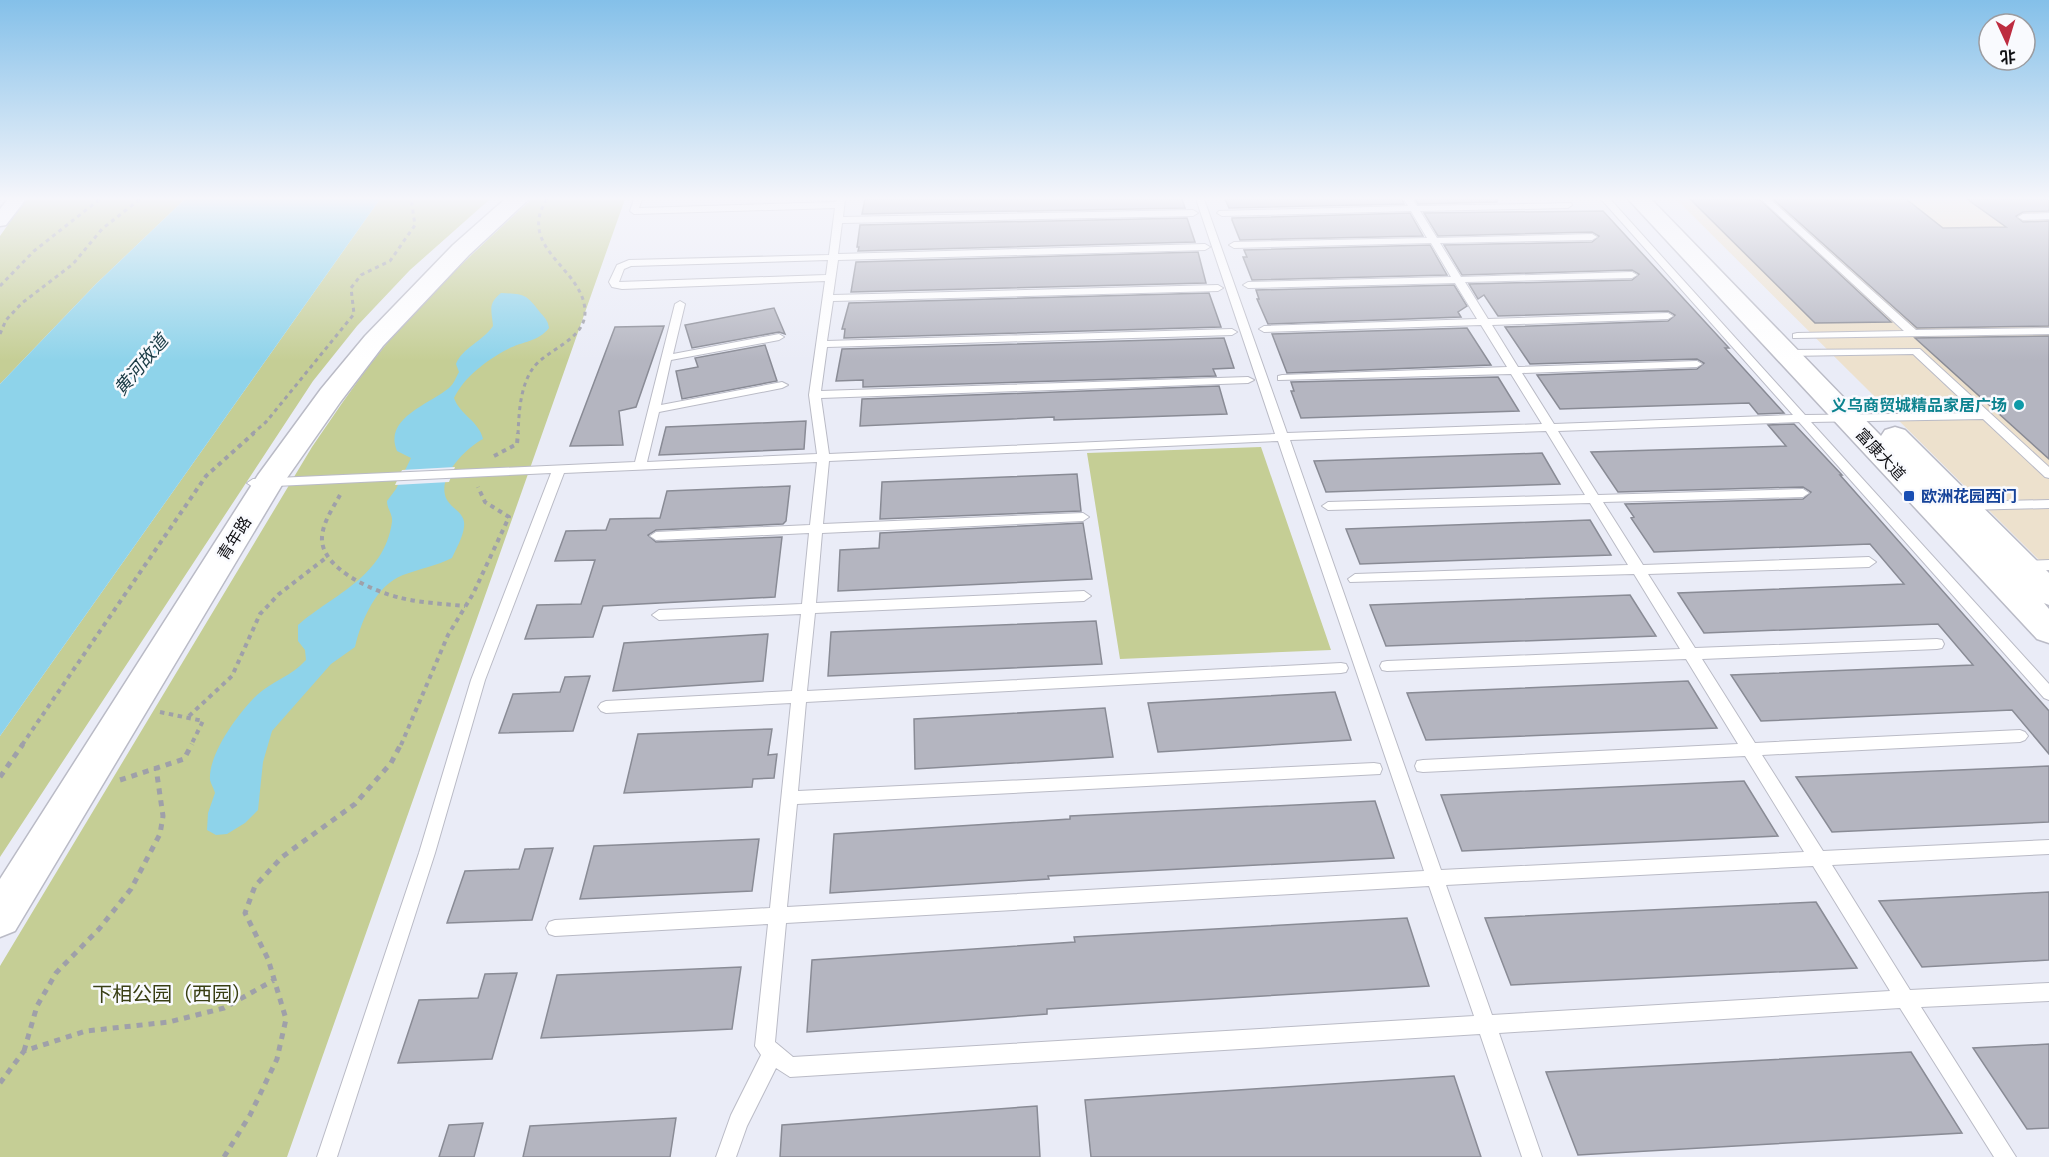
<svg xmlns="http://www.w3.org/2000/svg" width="2049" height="1157" font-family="Rubik,'Noto Sans SC',sans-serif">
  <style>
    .commercial { fill: #ede1cd }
    .green { fill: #c5ce95 }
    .water { fill: #8ed3ea }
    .pier { fill: #eaecf7 }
    .building { fill: #b4b5c0; stroke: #898b95; stroke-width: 1.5 }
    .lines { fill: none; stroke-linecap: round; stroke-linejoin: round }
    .lane-casing { stroke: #babbc6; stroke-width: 2 }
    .street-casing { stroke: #babbc6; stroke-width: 3 }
    .secondary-casing { stroke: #babbc6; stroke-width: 3 }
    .path-far2 { stroke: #9fa0a9; stroke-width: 3; stroke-dasharray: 4 4; stroke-linecap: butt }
    .path-far1 { stroke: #9fa0a9; stroke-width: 4; stroke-dasharray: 4.5 4.5; stroke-linecap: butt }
    .path { stroke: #9fa0a9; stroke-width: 5; stroke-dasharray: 6 6; stroke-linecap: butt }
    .lane { fill: #fff; fill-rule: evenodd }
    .street { fill: #fff; fill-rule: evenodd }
    .secondary { fill: #fff; fill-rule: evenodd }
    .culture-dot { fill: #0f9aa8; stroke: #f9fafe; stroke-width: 2 }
    .transit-dot { fill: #1a4fb4; stroke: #f9fafe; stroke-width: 2 }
    .labels { text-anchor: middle; stroke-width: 5; stroke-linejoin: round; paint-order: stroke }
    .culture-label { font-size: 16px; font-weight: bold; fill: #0d838f; stroke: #f9fafe; text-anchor: end }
    .street-label { font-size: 16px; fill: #101014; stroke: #f9fafe }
    .transit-label { font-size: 16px; font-weight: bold; fill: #164399; stroke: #f9fafe; text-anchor: start }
    .water-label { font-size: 18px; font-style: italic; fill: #183943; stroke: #f9fafe }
    .near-park-label { font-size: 20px; fill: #393f14; stroke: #f9fafe }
  </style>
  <rect width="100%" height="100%" fill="#eaecf7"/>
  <path class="commercial" d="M1676,199H2049V570Z"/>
  <path class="green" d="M26,199H185L96,284L0,384V236Z
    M380,199H490L410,270L357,326L313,381L0,857V736Z
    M532,199H625L287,1157H0V966L312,447C338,409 364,370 394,335C437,287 484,242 532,199Z
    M1261,447L1331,650L1120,659L1087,453Z"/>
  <path class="water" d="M185,199H380L0,736V384L96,284Z
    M501,293C524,294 526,294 539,311C544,317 548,320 549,328C538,342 523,341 508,349C487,360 465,376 454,398C460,415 479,421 483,439C466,448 435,478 447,500C453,510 466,513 464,527C463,537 456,549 452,558C436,566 419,569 403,575C376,585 361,621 355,647L331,664L272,731L263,762L258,810L245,823L227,834L216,835L207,830L208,813L215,793C214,789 211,784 210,780C208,754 239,712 257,695C272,681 292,676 306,660L305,650L298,641V625C334,594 384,577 392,522C393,514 387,509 387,501L396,489L411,458L397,451C383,418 430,404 449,388C454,384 456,377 459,372L456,364C462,348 483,341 493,326C492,311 487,304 501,293Z"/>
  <path class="pier" d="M455,467L449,482L395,485L402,470Z"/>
  <path class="building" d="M865,199H1182L1185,208L862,214Z
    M1225,199H1402L1404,204L1229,208Z
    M1415,199H1497V202L1418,204Z
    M1690,199H1759L1891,322L1815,323Z
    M1773,199H1906L1943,228L2006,227L1967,199H2049V211L2023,212L2016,216L2023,222L2049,221V326L1917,328Z
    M1603,211L1729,348H1725L1784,413L1758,414L1749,403L1560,409L1537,375L1697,369L1704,363L1697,359L1530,364L1505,327L1668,321L1675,315L1668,311L1498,316L1484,295L1478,299L1469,284L1632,280L1639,274L1632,270L1462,275L1444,245L1592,242L1599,236L1592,232L1438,236L1424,213Z
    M1410,213L1423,236L1240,240L1232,220V218Z
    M1187,218L1195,242L858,251L859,247H857L860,225Z
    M1430,245L1447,275L1252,280L1243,257H1247L1244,250Z
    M1198,252L1206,283L851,292L856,262Z
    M1454,285L1467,306L1458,312L1461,317L1268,324L1257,299H1259L1256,290Z
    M1209,293L1221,327L844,338L845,329H842L849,303Z
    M774,308L785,334L779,332L692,348L685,325Z
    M664,326L636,407L619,411L623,445L570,446L615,327Z
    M1467,328L1491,365L1287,373L1272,334Z
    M2049,336V459L1915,338Z
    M1224,338L1234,368L1213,369L1216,376L863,387V380L836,381L842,349Z
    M765,345L777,381L682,399L676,371L698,367L695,358Z
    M1498,377L1519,411L1301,418L1291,391H1294L1291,382Z
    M1219,386L1227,414L1054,420V417L860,426L862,399Z
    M806,421L804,449L659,455L666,427Z
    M1794,424L1842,475H1840L2049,711V754L2012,710L1761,721L1731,675L1973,665L1938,624L1704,633L1678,593L1904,584L1870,544L1654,552L1631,518L1634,517L1625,504L1803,499L1811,492L1803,487L1618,492L1591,452L1786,446L1768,425Z
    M1542,453L1560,484L1326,492L1314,461Z
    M1077,474L1081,511L880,519L882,482Z
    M790,486L786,521L783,524L656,530L648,535L656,542L782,537L775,597L603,606L593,637L525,639L537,605L581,604L595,560L555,561L566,531L606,530L610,519L660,518L667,491Z
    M1590,520L1611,555L1360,564L1346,529Z
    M1083,523L1092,579L838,591L840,550L879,548L880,533Z
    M1630,595L1656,636L1386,646L1370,605Z
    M1096,621L1102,664L828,676L831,632Z
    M768,634L763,681L613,691L624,643Z
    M590,676L573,731L499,733L513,694L560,692L565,677Z
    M1688,681L1717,728L1426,740L1407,693Z
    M1335,692L1351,740L1158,752L1148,703Z
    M1105,708L1113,757L915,769L914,719Z
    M772,729L768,755L777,754L774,778L753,779L752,787L624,793L638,734Z
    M2049,766V822L1832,832L1796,777Z
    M1744,781L1778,836L1462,851L1441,795Z
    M1375,801L1394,858L1048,876L1049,879L830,893L834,834L1070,819V816Z
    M759,839L752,891L580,899L594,846Z
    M553,848L532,920L447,923L465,871L519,869L525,849Z
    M2049,892V960L1922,967L1879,901Z
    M1816,902L1857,968L1511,985L1485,918Z
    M1407,918L1429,986L1047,1009V1014L807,1032L812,960L1075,942L1074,937Z
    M741,967L732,1029L541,1038L557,975Z
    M517,973L492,1059L398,1063L419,1000L478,998L485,974Z
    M2049,1044V1128L2027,1129L1973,1048Z
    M1911,1052L1962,1133L1578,1155L1546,1072Z
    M1454,1076L1481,1157H1091L1085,1100Z
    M1037,1106L1040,1157H780L782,1125Z
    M676,1118L670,1157H523L530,1126Z
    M483,1123L474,1157H439L449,1125Z"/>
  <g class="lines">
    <g class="lane-casing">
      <path id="lane" d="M634,199H642L639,208L836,202L837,199H845L843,217L1193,210L1198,213L1193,216L842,223L838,254L1205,244L1210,247L1205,250L838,260L833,295L1218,285L1223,288L1218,291L833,301L827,341L1232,329L1237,332L1232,335L827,347L821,391L1248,377L1254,380L1248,383L821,398L829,454L1275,434L1196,199H1204L1287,433L1542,424L1511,374L1278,380V376L1282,375L1507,367L1481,325L1264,332L1259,329L1264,326L1477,319L1455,283L1248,288L1243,285L1248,282L1451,277L1431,243L1234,248L1229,245L1234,242L1427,238L1411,211L1222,216L1217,213L1219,211L1408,206L1404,199H1412L1417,206L1571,203L1572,205L1568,208L1420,211L1437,238L1592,234L1597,237L1592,240L1440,243L1461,277L1632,272L1637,275L1632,278L1465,282L1488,319L1668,313L1673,316L1668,319L1492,325L1518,367L1697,361L1702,364L1697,367L1522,373L1554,424L1793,415L1601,199H1610L1805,415L1976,413L1913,354L1786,356L1781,353L1786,350L1920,349L2049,467V478L2045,477L1983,419L1811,422L2049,684V700L2044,698L1799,422L1558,431L1598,495L1803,489L1809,493L1803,497L1603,502L1643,565L1869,557L1876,562L1869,567L1648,574L1695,648L1937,639L1942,640L1944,644L1942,648L1937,649L1702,659L1755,743L2020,730L2025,732L2028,736L2025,740L2020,742L1762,755L1823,851L2049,840V854L1832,865L1910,990L2049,983V1001L1921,1007L2016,1157H1994L1900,1008L1499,1033L1542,1157H1522L1480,1034L790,1077L776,1068L747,1126L736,1157H716L731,1115L761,1055L755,1046L768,924L555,936L549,934L546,928L549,922L555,920L770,908L791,703L606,713L601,711L598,707L601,703L606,701L792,691L801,614L659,620L652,615L659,610L802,604L809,533L656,540L650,536L656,532L810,525L817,462L564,473L485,680L435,853L337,1157H317L419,853L471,680L551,473L253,487L247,483L253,479L635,462L675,304L680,301L685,304L673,354L779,334L784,337L779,340L671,360L661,405L782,382L788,385L782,388L659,412L647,462L817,454L809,395L825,281L622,289L612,287L609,282L617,265L629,260L829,255L835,208L634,214L630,211ZM828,260L826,275L619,282L624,269L631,266ZM1546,431L1585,495L1328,502L1322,506L1328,510L1590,503L1628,565L1355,574L1348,579L1350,582L1634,574L1680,649L1387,661L1382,662L1380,666L1382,670L1387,671L1686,659L1738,744L1423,760L1417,761L1415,766L1417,771L1423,772L1745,756L1804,852L1441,870L1290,440ZM1278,441L1424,871L787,907L797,804L1380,774L1382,769L1380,764L1374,763L798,791L806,702L1341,673L1346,672L1348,668L1346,664L1341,663L807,691L815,613L1084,601L1091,596L1084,591L816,603L822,533L1083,521L1089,517L1083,513L823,524L829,461ZM1813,866L1890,991L1492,1015L1446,885ZM1429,886L1474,1016L793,1057L775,1042L786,923Z
        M1761,199H1770L1916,330L2049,328V334L1793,338V334L1797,333L1904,331Z
        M2049,213V219L2023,220L2018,217L2023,214Z
        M2049,500V508L1964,510L1958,506L1964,502Z
        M2049,560V570L2024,571L2017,566L2024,561Z"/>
    </g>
    <g class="street-casing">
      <path id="street" d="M8,199H26L6,225L0,226V209Z"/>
    </g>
    <g class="secondary-casing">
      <path id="secondary" d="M505,199H529L469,255L383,346L341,401L282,485L15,931L0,937V879L258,475L321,389L365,336L453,245Z
        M1628,199H1651L1881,436L1885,430L1895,427L1905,430L2049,573V605L2044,603L2049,609V643L2037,639Z"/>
    </g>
    <path class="path-far2" d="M0,286L34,251L100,199
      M0,334L6,320L22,303L73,264L102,229L140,199
      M252,434L266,422L354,314L351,288L361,275L390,261L415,225L411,199
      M518,434C519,412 520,387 533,368C547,349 585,340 585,312C585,269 515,248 547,199"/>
    <path class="path-far1" d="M494,456L517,444L518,433
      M340,495C333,508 323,522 322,537C320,569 375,592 401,598C422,603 444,604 465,606
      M160,712L203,721L191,745
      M189,716L232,676L260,614L279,594L327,557
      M22,745L206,476L254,433
      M401,745L448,635L473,594L509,517L485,502L478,487"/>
    <path class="path" d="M0,777L23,744
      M120,780L184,759L192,744
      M24,1051L37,1006L56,973L99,929L131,889L160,834L163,816L156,768
      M0,1083L24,1051L86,1031L169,1022L224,1008L274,980
      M224,1157L250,1115L277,1059L286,1019L268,959L245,913L255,886L282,857L355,804L391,763L401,744"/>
    <use href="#lane" class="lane"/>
    <use href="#street" class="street"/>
    <use href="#secondary" class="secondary"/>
  </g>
  <linearGradient id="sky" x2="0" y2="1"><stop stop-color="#84c0e9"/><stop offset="0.55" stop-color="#f6f6fb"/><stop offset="1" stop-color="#f6f6fb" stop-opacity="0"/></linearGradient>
  <rect width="2049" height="361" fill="url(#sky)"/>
  <circle class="culture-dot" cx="2019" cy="405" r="6"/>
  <rect class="transit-dot" x="1903" y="490" width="12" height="12" rx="3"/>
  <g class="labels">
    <g class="culture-label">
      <text x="2007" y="411">义乌商贸城精品家居广场</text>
    </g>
    <g class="street-label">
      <text transform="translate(1881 454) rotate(47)" y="6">富康大道</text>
      <text transform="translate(234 538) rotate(-58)" y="6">青年路</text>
    </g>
    <g class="transit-label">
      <text x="1921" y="502">欧洲花园西门</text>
    </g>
    <g class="water-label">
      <text transform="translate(141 365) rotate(-50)" y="6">黄河故道</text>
    </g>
    <g class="near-park-label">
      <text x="172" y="1001">下相公园（西园）</text>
    </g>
  </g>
  <g transform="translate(2007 42) rotate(176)"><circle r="28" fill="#f9fafe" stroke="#9c9ca0" stroke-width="1.5"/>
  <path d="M0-4.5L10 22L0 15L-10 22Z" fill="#bd2c40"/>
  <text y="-9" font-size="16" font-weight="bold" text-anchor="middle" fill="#101014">北</text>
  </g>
</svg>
